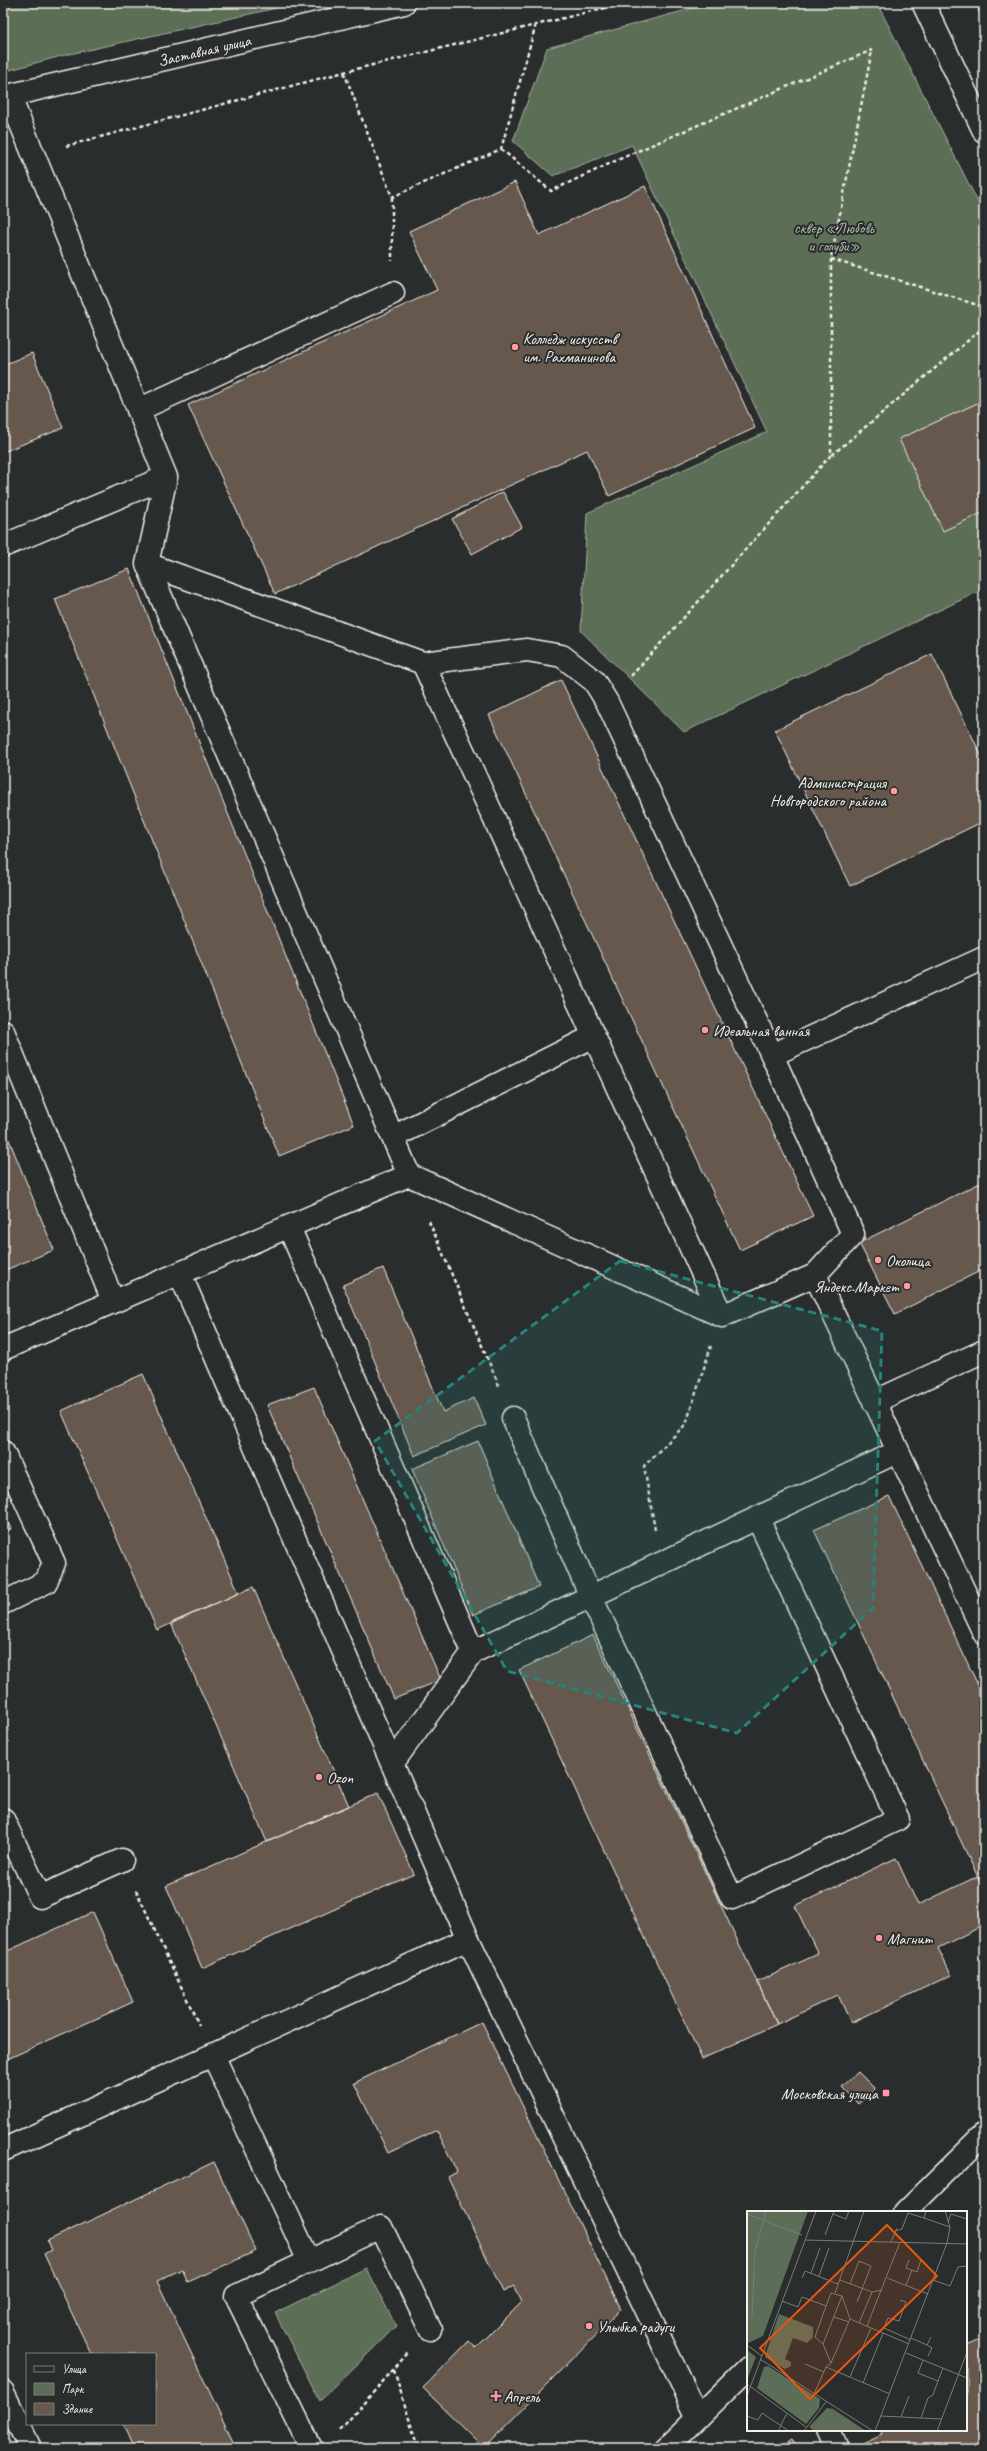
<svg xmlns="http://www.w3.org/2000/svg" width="987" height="2451" font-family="Caveat,sans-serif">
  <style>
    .green { fill: #5c6e57; stroke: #a8b0a0 }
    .building { fill: #66594d; stroke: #f4f1e8 }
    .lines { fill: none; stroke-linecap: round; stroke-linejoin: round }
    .service-casing { stroke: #f4f1e8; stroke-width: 25 }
    .minor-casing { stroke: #f4f1e8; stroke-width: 25 }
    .secondary-casing { stroke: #f4f1e8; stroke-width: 25 }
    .path { stroke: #f4f1e8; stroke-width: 2.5; stroke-dasharray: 4 3; stroke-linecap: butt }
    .service { stroke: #2a2d2e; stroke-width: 22 }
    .minor { stroke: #2a2d2e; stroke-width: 22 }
    .secondary { stroke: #2a2d2e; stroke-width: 22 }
    .marked { fill: #26827a; fill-opacity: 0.2; stroke: #26827a; stroke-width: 3; stroke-dasharray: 8 5; stroke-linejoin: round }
    .poi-dot { fill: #ff9aa2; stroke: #2a2d2e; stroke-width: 1.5 }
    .labels { text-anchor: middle; stroke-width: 4; stroke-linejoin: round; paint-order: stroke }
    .street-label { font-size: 16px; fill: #f4f1e8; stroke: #2a2d2e }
    .park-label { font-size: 16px; fill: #b0b6a7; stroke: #2a2d2e }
    .poi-label { font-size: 16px; fill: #f4f1e8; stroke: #2a2d2e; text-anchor: start }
    .inset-road { fill: none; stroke: #7b7b78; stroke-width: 1 }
    .view { fill: #e8590c; fill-opacity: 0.15; stroke: #e8590c; stroke-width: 2 }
    .inset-edge { fill: none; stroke: #f4f1e8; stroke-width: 2 }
  </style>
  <rect width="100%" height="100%" fill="#2a2d2e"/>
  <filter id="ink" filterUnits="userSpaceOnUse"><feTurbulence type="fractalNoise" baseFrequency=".025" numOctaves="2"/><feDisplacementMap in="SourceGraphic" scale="8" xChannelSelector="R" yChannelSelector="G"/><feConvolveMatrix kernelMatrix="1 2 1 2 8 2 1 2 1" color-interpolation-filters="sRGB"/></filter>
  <g filter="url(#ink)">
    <path class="green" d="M3,3H299L61,56L3,72Z
      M712,3H877L984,214V589L684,732L581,631L587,513L767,432L632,145L553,176L513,141L547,48Z
      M366,2268L396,2326L320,2401L275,2313Z"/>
    <path class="building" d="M515,182L539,235L645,186L755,428L609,496L587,450L275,594L188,405L437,290L409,231Z
      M32,353L63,428L3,452V365Z
      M984,400V512L943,531L899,439Z
      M503,492L522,527L472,554L452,519Z
      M129,569L354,1125L279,1156L55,599Z
      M932,654L984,761V821L850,886L775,730Z
      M561,680L813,1216L740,1250L489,715Z
      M3,1125L54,1250L3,1271Z
      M984,1181V1269L895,1314L859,1243Z
      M383,1268L443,1412L474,1398L486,1425L414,1456L343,1285Z
      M143,1374L239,1593L157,1630L61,1411Z
      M314,1387L441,1680L394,1699L267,1405Z
      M478,1441L539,1587L473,1615L412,1469Z
      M889,1496L984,1698V1890L814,1530Z
      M3,1512L11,1529L3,1533Z
      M253,1587L349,1806L267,1842L171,1623Z
      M593,1635L777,2024L702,2059L519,1670Z
      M378,1793L414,1874L202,1968L166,1886Z
      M896,1858L918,1905L978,1876L984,1890V1925L938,1948L951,1975L851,2023L838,1995L777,2024L757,1982L818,1954L795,1906Z
      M93,1912L133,2002L3,2061V1953Z
      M482,2022L621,2309L484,2448L423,2388L469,2341L476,2348L522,2302L514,2286L503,2292L448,2177L457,2172L437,2130L388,2153L354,2083Z
      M858,2072L875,2089L858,2104L842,2087Z
      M214,2162L256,2251L188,2282L182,2269L157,2281L236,2448H135L124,2424H155V2354H91L44,2254L51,2250L47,2241Z
      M984,2338V2448H852L882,2434L880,2430H966V2346Z
      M792,2439L798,2448H779Z"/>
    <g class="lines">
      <g class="service-casing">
        <path id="service" d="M9,95L166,477L147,564L409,1175L722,1316
          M138,410L393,293
          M3,546L166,477
          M147,564L423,663L527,650L562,656L594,681L607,702L772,1055
          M423,663L722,1316L815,1275L853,1234L772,1055L984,958
          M3,1031L113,1301
          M393,1137L594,1036
          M289,1227L473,1652
          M180,1274L468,1939L698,2417
          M815,1275L984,1633
          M3,1349L409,1175
          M874,1402L984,1351
          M513,1418L591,1597L732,1898L898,1819L758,1519
          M3,1452L54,1563L46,1582L3,1603
          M392,1764L473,1652L897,1452
          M3,1819L40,1897L122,1860
          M213,2055L309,2261
          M3,2150L468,1939
          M829,2430L837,2448
          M311,2448L236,2296L381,2227L430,2329"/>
      </g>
      <g class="minor-casing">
        <path id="minor" d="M3,97L404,3
          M3,2392L30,2448"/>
      </g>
      <g class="secondary-casing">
        <path id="secondary" d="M923,3L984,131
          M905,2212L984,2134
          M667,2448L748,2368"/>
      </g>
      <path class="path" d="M976,3L984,20
        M344,72L392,197L501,149L536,24
        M66,146L344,72L625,3
        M501,149L551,191L624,157L872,50
        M392,197V261
        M831,259L984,307
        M832,455L984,327
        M631,676L831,455V259L872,50
        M429,1221L500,1388
        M655,1530L644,1466L686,1424L711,1346
        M136,1890L199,2025
        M394,2370L418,2448
        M340,2430L408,2353"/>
      <use href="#service" class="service"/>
      <use href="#minor" class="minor"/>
      <use href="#secondary" class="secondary"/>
    </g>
  </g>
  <path class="marked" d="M620,1261L882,1331L873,1608L737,1733L507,1671L375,1441Z"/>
  <g class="poi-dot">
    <circle cx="515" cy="347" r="4"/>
    <circle cx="894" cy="791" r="4"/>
    <circle cx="705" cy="1030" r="4"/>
    <circle cx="878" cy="1260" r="4"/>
    <circle cx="907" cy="1286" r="4"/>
    <circle cx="319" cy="1777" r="4"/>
    <circle cx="879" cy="1938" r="4"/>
    <rect x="882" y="2089" width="8" height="8" rx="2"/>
    <circle cx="589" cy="2326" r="4"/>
    <path d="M494 2390h4v4h4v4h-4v4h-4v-4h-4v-4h4z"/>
  </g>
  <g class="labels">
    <g class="street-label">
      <text transform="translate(204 50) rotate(-13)" y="6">Заставная улица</text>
    </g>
    <g class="park-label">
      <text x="834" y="233">сквер «Любовь<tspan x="834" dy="18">и голуби»</tspan></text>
    </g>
    <g class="poi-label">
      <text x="523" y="344">Колледж искусств<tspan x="523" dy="18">им. Рахманинова</tspan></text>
      <text x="886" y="788" text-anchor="end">Администрация<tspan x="886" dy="18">Новгородского района</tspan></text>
      <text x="713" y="1036">Идеальная ванная</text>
      <text x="886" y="1266">Околица</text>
      <text x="899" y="1292" text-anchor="end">Яндекс.Маркет</text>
      <text x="327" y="1783">Ozon</text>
      <text x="887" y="1944">Магнит</text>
      <text x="878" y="2099" text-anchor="end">Московская улица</text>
      <text x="597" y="2332">Улыбка радуги</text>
      <text x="504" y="2402">Апрель</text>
    </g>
  </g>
  <g transform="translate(747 2211)">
    <rect width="220" height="220" fill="#2a2d2e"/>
    <path d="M0,0H61L16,125L1,132ZM32,103L66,116V126L60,132L46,127L38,148L44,151V155L38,158L18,146ZM0,139L9,146L0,169ZM21,155L73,188L72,197L59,213L10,177L17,156ZM80,197L86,198L119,220H67L62,216Z" fill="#5c6e57"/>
    <path class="inset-road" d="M179,0L177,7L203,16M0,3L55,24M86,3L99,8L102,0M201,11L204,3L220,8M148,20L155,18L161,2L177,7M78,24L87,0M58,29L220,33M144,31L150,17M162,49L159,57L170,61L174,49M64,62L73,37M72,65L82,37M55,67L58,60L91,73M140,67L181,83M93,69L125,81L135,79M186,69L203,75L211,56L220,55M103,73L112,50L124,55L110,91M159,74L165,59M88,82L117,0M153,89L159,91L152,110L141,107L137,117L164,129M35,90L51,96L55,86L79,95L84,82L95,85L76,133M79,95L68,126L76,133L84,152M5,105L8,40L19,0M87,106L102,111M103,108L136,122L116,172M112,112L125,81M120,115L153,31M136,122L162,133M164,127L180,134L184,126M0,134L15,145M180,134L185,137L181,145M159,142L220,167M13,148L126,220M176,149L171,162L191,170L196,157M58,153L77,161M79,156L143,183M103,166L124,117M0,173L59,216M67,183L79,156L84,152L103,108L95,85M0,185L69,0M0,205L11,209L15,202L42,220M134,205L194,208M154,206L162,185M174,207L181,187L186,184L191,170M31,220L40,202M57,220L79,191M128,220L200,32L203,16L198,0M190,220L220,141"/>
    <path class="view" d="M140,14L190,65L63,188L13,137Z"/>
    <rect width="220" height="220" class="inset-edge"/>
  </g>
  <rect width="987" height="2451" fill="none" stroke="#2a2d2e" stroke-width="16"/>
  <rect x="8" y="8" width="971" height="2435" fill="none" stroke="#f4f1e8" stroke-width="1.5" filter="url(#ink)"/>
  <rect x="26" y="2353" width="130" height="72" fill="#2a2d2e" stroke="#7b7b78"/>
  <rect x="34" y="2366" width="20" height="6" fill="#2a2d2e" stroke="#7b7b78"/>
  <text x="62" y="2373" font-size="12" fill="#f4f1e8">Улица</text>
  <rect x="34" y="2383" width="20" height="12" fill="#5c6e57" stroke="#7b7b78"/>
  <text x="62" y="2393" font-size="12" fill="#f4f1e8">Парк</text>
  <rect x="34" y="2403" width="20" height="12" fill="#66594d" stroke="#7b7b78"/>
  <text x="62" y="2413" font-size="12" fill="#f4f1e8">Здание</text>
</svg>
